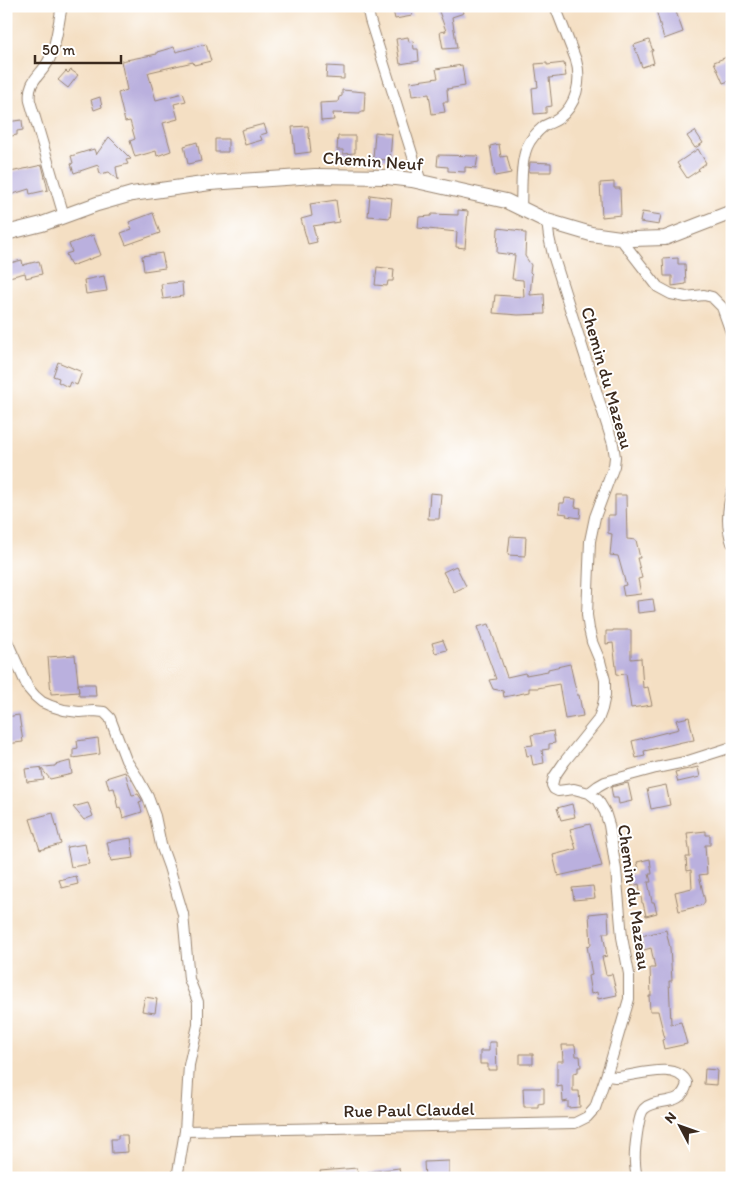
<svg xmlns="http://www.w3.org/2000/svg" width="738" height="1184" font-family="Itim,sans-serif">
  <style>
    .building { fill: #bab0de }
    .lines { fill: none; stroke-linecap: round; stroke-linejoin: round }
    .minor-casing { stroke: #988470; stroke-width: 12 }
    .secondary-casing { stroke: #988470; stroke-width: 16 }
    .minor { stroke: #fff; stroke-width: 10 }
    .secondary { stroke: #fff; stroke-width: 14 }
    .labels { text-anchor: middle; stroke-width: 4; stroke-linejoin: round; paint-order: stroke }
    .street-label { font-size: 18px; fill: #3b2a1e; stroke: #fff }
  </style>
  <rect width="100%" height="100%" fill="#fff"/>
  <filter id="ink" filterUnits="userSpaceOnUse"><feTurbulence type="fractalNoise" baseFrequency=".02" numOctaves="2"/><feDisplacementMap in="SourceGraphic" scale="10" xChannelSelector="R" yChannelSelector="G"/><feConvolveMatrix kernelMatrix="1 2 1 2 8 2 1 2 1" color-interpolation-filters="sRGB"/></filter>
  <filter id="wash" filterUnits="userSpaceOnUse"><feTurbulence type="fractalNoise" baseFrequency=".0096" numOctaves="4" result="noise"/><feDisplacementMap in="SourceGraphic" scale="20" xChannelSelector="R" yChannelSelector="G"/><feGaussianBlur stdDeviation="1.12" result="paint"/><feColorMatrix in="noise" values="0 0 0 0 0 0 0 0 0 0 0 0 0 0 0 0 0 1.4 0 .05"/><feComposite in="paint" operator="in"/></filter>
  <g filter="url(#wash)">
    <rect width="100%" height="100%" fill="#f4dfc3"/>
    <g id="blocks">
      <path class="building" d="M392,6H410L412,16L395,19Z
        M437,6H461L464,13L452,17L457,48L443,49L440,32L446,31Z
        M655,6H674L683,32L664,39Z
        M408,37L409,42L413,41L414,49H418L419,61L400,64L396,39Z
        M649,40L653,51H651L654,63L642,67L634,45Z
        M206,44L211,61L194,65L193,62L150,72L148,73L156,100L183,93L186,101L174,104L178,119L163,123L171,151L157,156L156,151L135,157L130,141L135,139L130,121L125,122L118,93L127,90L121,61L157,54V52L174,47L176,52Z
        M732,55V80L723,83L714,62Z
        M547,63V65L564,63L566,76L549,78L552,106L546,107V113L534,114L532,88L538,87L535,64Z
        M462,65L465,86L447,89L448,102H443L445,112L432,114L429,94L412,96L410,82L438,78L436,69Z
        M327,66L344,67V79L326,78Z
        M71,70L78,75L68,88L58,80L66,71L68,73Z
        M342,90L365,92L364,112H360V114L333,113L334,120L321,121L320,103L338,102L339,97L342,96Z
        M100,97L102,107L94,110L91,100Z
        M22,120L23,130L17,131V135L6,137V122Z
        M264,124L267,133L260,135L262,140L245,145L241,130Z
        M308,126L311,152L295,154L292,127Z
        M695,131L703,143L695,148L687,136Z
        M375,132L392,134L390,160L373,159Z
        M338,136H355V153L343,154V150H337Z
        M109,137L131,159L126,160L128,164L116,167L118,180L109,172L100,174L98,165L74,173L71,164L73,163L71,156L94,149L96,155Z
        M215,139H228V152H215Z
        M197,142L201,161L188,164L184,146Z
        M499,144L501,157L507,156L511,173L495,176L490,146Z
        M698,149L706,163L698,169L699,170L687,178L677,163Z
        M438,155L478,156L476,168L465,167V172L448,171V167L437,166Z
        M530,162L551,163V172H529Z
        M42,165L48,190L30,194L29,189L10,195L9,193H6V173Z
        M614,182V188H620L621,215L602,217L600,183Z
        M370,195L392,198L390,218L368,216Z
        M336,200L339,222L313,226L317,242L308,244L301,219L312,216L310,204Z
        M458,210L468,211L465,248L456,247L457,232L418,228L419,217L431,216L432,214L458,215Z
        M642,212L661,215L659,225L640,222Z
        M153,213L160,233L126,245L121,233L132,229L129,222Z
        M498,228L522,231L523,233H526L525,256L531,265L530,272L532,274L530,295L544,294L545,314L518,315L493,313L495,295L524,297L523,280L512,279L515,255L497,253Z
        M93,235L101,255L71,266L66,254L72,252L69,244Z
        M162,253L165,268L144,271L142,256Z
        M678,258V264H685L686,284L672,286V276H664L663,259Z
        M22,260L23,266V265L39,261L42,274L26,278L25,273L9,277L6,269V264Z
        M377,267L394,269L393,281H388L387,286L375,285Z
        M104,276L107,291L86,294L84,280Z
        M182,282L183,296L163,299L161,284Z
        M58,362L82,372L77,385L70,382L68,387L58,382L59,378L53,376Z
        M430,493L441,494L439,519H428Z
        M615,495H626L627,539L636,540L640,558H637L642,578L638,579L641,594L624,596L622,586L626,585L618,556L610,555L612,534L608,533V515H615Z
        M565,498L576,499L575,507L581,508L580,518L566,516L567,514L559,513L560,503H564Z
        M510,536L526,537L525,556L508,555Z
        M456,566L466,586L454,592L443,572Z
        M653,599L655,611L638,613L637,601Z
        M489,624L507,677L525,673L526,675L548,671V669L570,664L577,695H579L583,716L565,719L559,684L538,688H529V692L504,697L503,691L493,689L489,680L496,679L477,627Z
        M613,630H631V659L641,658L643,688L648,687L652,705L631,708L626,674L617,675L613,643L606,644V631H613Z
        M443,640L447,650L435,653L432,643Z
        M75,655L79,692L51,694L48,657Z
        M78,684H95L96,696H79Z
        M19,715L23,742L6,744V717Z
        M689,717L694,740L682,742L649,750L644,751L645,756L636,758L632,741L679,729L676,720Z
        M553,731L555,743L549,744V749L542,750L544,763L533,765L531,755L527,756L525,746L533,745L531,735Z
        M98,738L100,754L73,758V749L78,748L77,741Z
        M70,761L72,774L50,779L41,768L44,780L27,782L25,769L55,766V765Z
        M698,767L700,777L678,782L675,772Z
        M125,772L132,795L138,794L142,800V801L139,802L142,812L123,818L120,807L118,808L116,800L117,799L114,788L109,789L106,778Z
        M628,783L632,801L619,804L618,798H613L611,787Z
        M666,785L670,805L651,809L647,789Z
        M88,803L93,816L84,820L73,807Z
        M572,804L575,817L561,820L557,808Z
        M53,813L61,844L40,850L30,819Z
        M590,824L602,866L558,876L553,855L576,849L570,829Z
        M706,831V835H710V845H705L707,874L699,875L705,901L703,905L679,911L675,892L692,888L691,870L687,871L686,857H690L687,833Z
        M131,838L134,858L111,861L107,842Z
        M85,844L89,864L71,867L67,847Z
        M650,859L652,874H649L651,882H648L652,902H654L657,913L646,916L643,903H642L639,884L631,886L628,875L635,874V871L639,870L637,862Z
        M76,876L78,884L62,888L59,880Z
        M593,886L595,898L574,900L572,888Z
        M608,912L609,933H603L607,956L602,957L606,975L612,974L617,995L598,999L597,992L591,994L588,976L592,975L587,946L591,945L589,914Z
        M666,930L670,948L672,981H669L671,1024L681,1022L687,1044L664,1049L662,1040L665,1039L658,1011H650L649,996H651L650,968H655L651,948L644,950L641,936Z
        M145,997L157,999L155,1013L142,1011Z
        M489,1042H496L497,1070H488V1064H480V1051H489Z
        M562,1045H575L576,1056H580L581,1067H578V1072L573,1073V1091H579L580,1107L568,1108V1101L563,1102L562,1086L557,1087V1061H563Z
        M520,1054H533V1064H520Z
        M705,1069L717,1070L716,1085L704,1084Z
        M523,1088H544V1103L538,1104V1107H524Z
        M118,1135H127L128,1152L112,1153L111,1139H118Z
        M449,1161V1178H425L424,1162Z
        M357,1168L358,1178H321L320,1171Z
        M399,1168L401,1178H369L368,1172Z"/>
    </g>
  </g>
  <g filter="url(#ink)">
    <use href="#blocks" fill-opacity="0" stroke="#988470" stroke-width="1"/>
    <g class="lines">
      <g class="minor-casing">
        <path id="minor" d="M62,6C58,24 57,44 49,60C41,76 27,80 30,101L64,216
          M367,6L370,20L421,182
          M521,208C522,190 520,164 527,147C530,140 538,131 544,126C549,123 554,122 558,119C577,105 582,81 576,60L555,6
          M547,221L549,237L553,255L613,444L615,457L614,466L595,517L590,541L587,615L589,629L592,642L600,661L605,680V695L602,709L598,720L565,761L554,777L552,785L554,789L558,791L574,789L589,793L598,800L605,812L609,825L616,870L622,937L629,974V999L612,1057L606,1076C609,1076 614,1077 617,1077C636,1076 677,1060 687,1083C682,1109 657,1096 644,1109C638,1115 634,1153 635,1162C635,1167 636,1173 637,1178
          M620,238L658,287L671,294L686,297L704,295L712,297L722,307L732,335
          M732,492C727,510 726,526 732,543
          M6,639L28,688L35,696L42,702L51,706L64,710L79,712L94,711L104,712L110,718L126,760L137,777L148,797L155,816L161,845L169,867L183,914L189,979L198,1002V1025L189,1065L185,1131L177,1178
          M589,793L598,786L605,782L656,768L685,762L732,747
          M185,1131L575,1123L587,1117L595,1108L606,1076"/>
      </g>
      <g class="secondary-casing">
        <path id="secondary" d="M6,233L42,224L97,204L132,194L210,183L315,176L387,177L412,180L506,201L547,221L591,234L620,238L633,239L665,238L732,212"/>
      </g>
      <use href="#minor" class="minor"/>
      <use href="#secondary" class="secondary"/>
    </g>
  </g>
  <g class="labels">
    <g class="street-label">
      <text transform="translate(373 161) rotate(4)" y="6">Chemin Neuf</text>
      <text transform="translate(607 378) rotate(74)" y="6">Chemin du Mazeau</text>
      <text transform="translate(634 897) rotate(82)" y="6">Chemin du Mazeau</text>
      <text transform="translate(409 1110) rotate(-1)" y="6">Rue Paul Claudel</text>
    </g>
  </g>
  <rect width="738" height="1184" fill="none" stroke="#fff" stroke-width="25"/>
  <g transform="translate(680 1126) rotate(311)" stroke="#ffffff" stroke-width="4" paint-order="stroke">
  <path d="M0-4L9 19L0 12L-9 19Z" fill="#3b2a1e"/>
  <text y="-8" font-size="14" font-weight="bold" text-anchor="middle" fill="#3b2a1e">N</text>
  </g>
  <path d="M35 55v8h86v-8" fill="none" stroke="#3b2a1e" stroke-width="2.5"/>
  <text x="42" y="55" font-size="15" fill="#3b2a1e" stroke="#ffffff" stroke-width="4" paint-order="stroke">50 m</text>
</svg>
